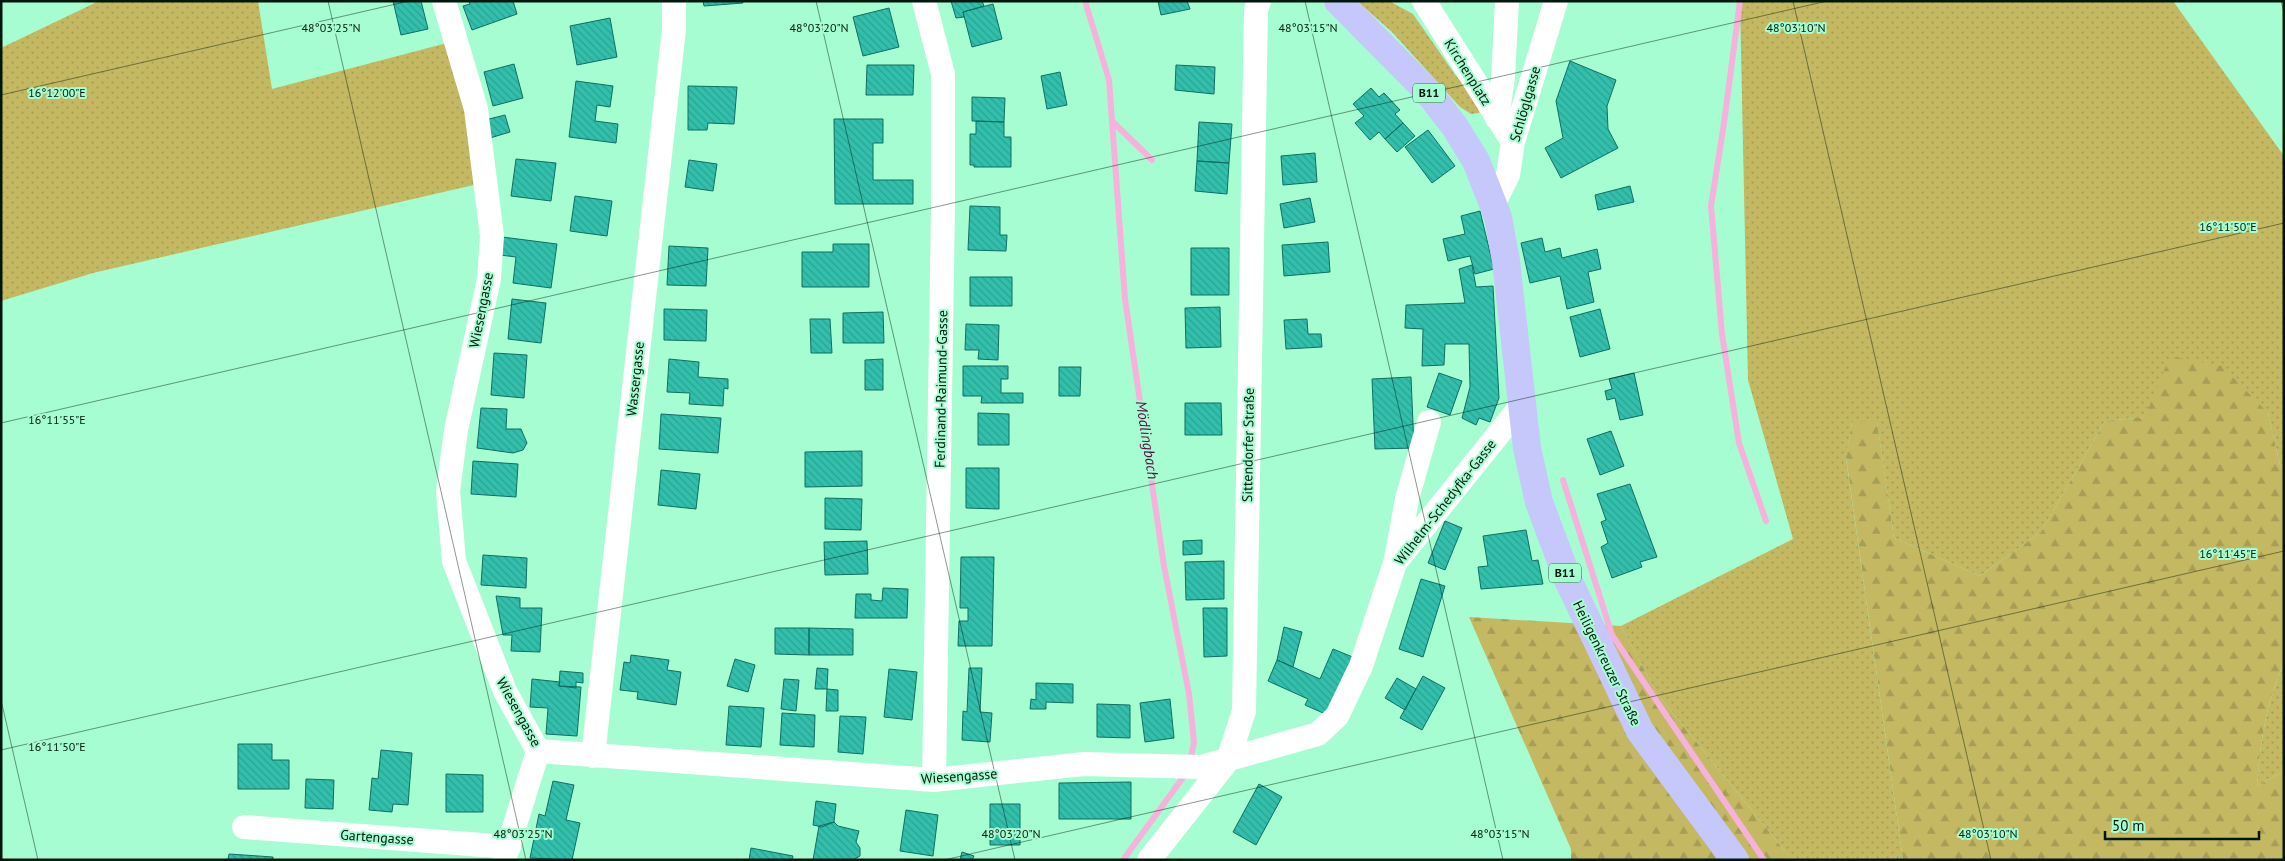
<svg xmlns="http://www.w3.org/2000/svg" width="2285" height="861" font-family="'PT Sans',sans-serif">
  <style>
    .grass { fill: url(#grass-dots) }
    .forest { fill: url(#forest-firs) }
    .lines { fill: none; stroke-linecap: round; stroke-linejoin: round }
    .stream { stroke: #f6b2dd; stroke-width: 6 }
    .building { fill: url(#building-back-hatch); stroke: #0f6e62 }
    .minor { stroke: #fff; stroke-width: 24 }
    .major { stroke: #c6c8fb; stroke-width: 28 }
    .ticks { fill: none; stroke: #00180c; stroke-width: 1; stroke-opacity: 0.45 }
    .labels { text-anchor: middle; stroke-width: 4; stroke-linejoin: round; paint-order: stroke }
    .shield { fill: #a6fdd1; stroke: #325d47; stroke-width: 1 }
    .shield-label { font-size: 12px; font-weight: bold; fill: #00180c }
    .street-label { font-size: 14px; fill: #00180c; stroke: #a6fdd1 }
    .water-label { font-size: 15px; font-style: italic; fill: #580f44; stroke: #a6fdd1 }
    .ticks-label { font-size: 12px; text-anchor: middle; fill: #00180c; stroke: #a6fdd1; stroke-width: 4; stroke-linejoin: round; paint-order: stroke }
  </style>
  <defs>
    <pattern id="grass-dots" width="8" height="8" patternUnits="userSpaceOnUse" patternTransform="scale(1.25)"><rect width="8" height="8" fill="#c4b863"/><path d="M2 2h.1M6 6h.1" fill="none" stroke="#a79d55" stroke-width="1.8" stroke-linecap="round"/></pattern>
    <pattern id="forest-firs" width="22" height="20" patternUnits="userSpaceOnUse" patternTransform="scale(1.25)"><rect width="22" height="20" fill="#c4b863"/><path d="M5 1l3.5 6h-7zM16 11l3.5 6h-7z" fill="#a79d55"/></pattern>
    <pattern id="building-back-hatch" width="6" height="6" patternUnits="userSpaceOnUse" patternTransform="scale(1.25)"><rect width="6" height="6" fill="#32bfac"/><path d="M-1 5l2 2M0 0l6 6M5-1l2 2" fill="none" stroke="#2aa393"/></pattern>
  </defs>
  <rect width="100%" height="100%" fill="#a6fdd1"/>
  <path class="grass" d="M99,1H258L272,89L447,43L461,91L478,184L93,273L1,301V48Z
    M1357,1H1389L1413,14L1456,76L1483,104L1479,113L1471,114L1460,107L1392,32Z
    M1747,1H2173L2284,156V467L2280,465L2268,413L2145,417L2105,421L2041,532L1980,576L1894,538L1877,422H1852L1846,458L1903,860H1792L1656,692L1621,626L1793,539L1748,380L1740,3Z
    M2284,663V771L2257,786C2260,743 2266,703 2284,663Z"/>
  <path class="forest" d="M2170,356L2222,366L2268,413L2280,465L2284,467V663C2266,702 2260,743 2257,786L2284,771V860H1903L1846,457L1852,422L1877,421L1894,538L1980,576L2041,532L2105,421L2145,417Z
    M1469,617L1621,626L1656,692L1792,860H1571V849Z"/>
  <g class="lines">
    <path class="stream" d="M1085,1L1109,80L1125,299L1164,566L1189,694L1194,742L1190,762
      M1740,1L1724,123L1711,206L1722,334L1739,443L1766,521
      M1112,121L1152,160
      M1563,480L1612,635L1764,860
      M1123,860L1187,772"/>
  </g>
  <path class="building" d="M393,1H421L428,29L401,35Z
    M469,1H513L517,14L472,30L463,6L470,4Z
    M703,1H743V3L704,6Z
    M951,1H982L984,6L963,12L964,17L956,18Z
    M1158,1H1187L1190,9L1161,15Z
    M993,4L1002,39L972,47L963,12Z
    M889,8L899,47L863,56L853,17Z
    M610,18L617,57L577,65L570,26Z
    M1570,61L1616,80L1607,106L1608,129L1618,148L1561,178L1545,148L1563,138L1556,101Z
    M514,64L523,98L493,106L484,72Z
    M867,65H914L913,95H866Z
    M1176,65L1215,67L1214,94L1175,90Z
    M1060,72L1067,105L1047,109L1041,76Z
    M576,81L613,86L610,107L597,105L595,121L618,124L616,143L569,137Z
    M688,86L737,87L734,124L708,123L707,130H688Z
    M1371,88L1379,97L1384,93L1400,110L1395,114L1403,123L1385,139L1379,132L1370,140L1355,123L1364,116L1353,104Z
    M972,97L1005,98L1004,122L972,121Z
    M505,115L510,132L490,138L485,120Z
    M834,119H883V143H873V180H913V204H835Z
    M976,121L1004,122V137H1011V167H974V165H970V134H976Z
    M1199,122L1232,124L1229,163L1197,161Z
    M1403,123L1415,136L1397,152L1385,139Z
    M1428,130L1455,166L1432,183L1405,147Z
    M1315,153L1317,182L1283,185L1281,156Z
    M516,159L556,163L551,201L511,196Z
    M689,160L717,164L713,191L685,187Z
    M1197,161L1229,163L1227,194L1195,191Z
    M1630,186L1634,202L1598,210L1595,195Z
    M575,196L612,201L607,236L570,231Z
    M1310,198L1315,222L1284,228L1280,204Z
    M970,206L1000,207V235H1007L1006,251L968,250Z
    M1480,211L1494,269L1475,274L1470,256L1448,261L1443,239L1465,234L1461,216Z
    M502,237L557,244L551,288L513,283L516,257L500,255Z
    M1542,238L1545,252L1560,248L1562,258L1597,249L1601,269L1588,272L1594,302L1567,309L1560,276L1530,283L1521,243Z
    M1328,242L1330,272L1284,276L1282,245Z
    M833,244H869V287H802V252H833Z
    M669,246L708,248L706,286L667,285Z
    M1191,248H1229V295H1191Z
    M1472,265L1476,287L1493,286L1499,398L1490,422L1479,418L1476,425L1462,418L1470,387L1469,344H1445L1444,365L1422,366L1423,329L1405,328L1406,305L1465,303L1459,269Z
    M970,277H1012V306H970Z
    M512,299L546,303L541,343L508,339Z
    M1220,307L1221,347L1186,348L1185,308Z
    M664,309L707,310L706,341L664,340Z
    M1600,309L1610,349L1580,357L1570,317Z
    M883,312L884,343H843V313Z
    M810,319H830L832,353H811Z
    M1307,319L1308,334H1321L1322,347L1286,349L1284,320Z
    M966,324L999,325L998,360L978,359L979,350H965Z
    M494,353L527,355L524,398L491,395Z
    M669,359L699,362L698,377L728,379V389L724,388L723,406L689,404L690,393L667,392Z
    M883,359V390H865V360Z
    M963,366H1008V379H1001V393H1023V403H981L982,396H963Z
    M1059,367H1081L1080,396H1059Z
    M1439,373L1462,381L1450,415L1427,407Z
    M1634,373L1643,415L1620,420L1615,398L1607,400L1605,391L1612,389L1609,379Z
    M1411,377L1414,448L1375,449L1372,379Z
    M1185,403H1221L1222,435H1185Z
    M481,408L507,409L506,429H521L527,443L523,450L513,453L477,448Z
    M978,413L1009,414V445H978Z
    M661,414L721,418L718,453L659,449Z
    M1611,431L1624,466L1600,475L1587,439Z
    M862,451V486L805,487V452Z
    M473,461L518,464L516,497L471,494Z
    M966,468H999V509L966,508Z
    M661,470L700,474L696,509L658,505Z
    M1630,484L1657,557L1640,562L1642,567L1612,578L1601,547L1608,543L1601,522L1606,520L1597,494Z
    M825,498L862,499L861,530L825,529Z
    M1445,521L1462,528L1445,570L1428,563Z
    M1526,530L1532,561L1538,560L1543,584L1481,589L1478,567L1488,566L1483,536Z
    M1202,540V554L1183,555V541Z
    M867,541L868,574L825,575L824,542Z
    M483,555L527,558L526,588L481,585Z
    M961,557H994L992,646H958L959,621H968V608H960Z
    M1224,561V599L1186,600L1185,562Z
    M1421,579L1445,586L1423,657L1399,649Z
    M883,588L908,589L907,618H855L856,594H871V600L882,601Z
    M496,596L520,598V608H542L540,652L511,651L512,635H503Z
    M1203,608H1227V656L1204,657Z
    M1284,627L1302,632L1293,667L1277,660Z
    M775,628H809V655L775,654Z
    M809,628L853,629V655H809Z
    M1333,649L1355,658L1330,716L1305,705L1308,699L1268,681L1277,660L1320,679Z
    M631,655L669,660L667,670L681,672L676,705L637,699L638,692L620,690L624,662L630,663Z
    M735,659L755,665L748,692L727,686Z
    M817,668L828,669L827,689H815Z
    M969,668H982L980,712L992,713L990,742L962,740L963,711L967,712Z
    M889,669L917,672L912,720L884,717Z
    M560,671L583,673V683L576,682V688L559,686Z
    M1423,676L1445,688L1422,730L1400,718Z
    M1397,678L1416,689L1405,710L1385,698Z
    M532,679L560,682L559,686L581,687L577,736L546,734L548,708L530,707Z
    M784,679L799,680L796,711L781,709Z
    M1036,683L1073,684V703L1046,702V709H1030L1031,699L1036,700Z
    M827,689L838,690V711H826Z
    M1170,699L1174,738L1145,742L1140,703Z
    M1097,704L1130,705V738L1097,737Z
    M729,706L764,708L761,747L726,745Z
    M782,713L815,715L814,747L780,745Z
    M840,716L866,717L863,754L838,752Z
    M238,744H272V760H289V789H238Z
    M381,750L412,753L408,805L393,804L392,812L369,810L372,778L378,779Z
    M446,774L483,775V812H446Z
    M306,779L334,780L333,809L305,808Z
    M553,781L574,785L566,820L580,823L572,860L530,858L539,814L545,816Z
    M1131,782V819H1059V783Z
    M1259,784L1282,797L1256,845L1233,832Z
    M816,801L836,804L834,822L822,827L813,825Z
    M990,804H1020V845H990Z
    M906,810L938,815L933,856L900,851Z
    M834,822L838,826L859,831L856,842L860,848V856L853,860H813L819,826Z
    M751,848L793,856L792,860H749Z
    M962,852L974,856L972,860H960Z
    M229,854L273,857V860H228Z"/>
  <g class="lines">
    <path class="minor" d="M444,1L476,109L492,236L489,279L456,430L448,491L454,561L505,691L538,751L934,780L1084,764L1201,767L1318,734L1337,716L1361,666L1395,563L1521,406
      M924,1L943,74V206L934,780
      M1424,1L1513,142
      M1497,118L1503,78L1507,1
      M1493,205L1508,175L1513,142L1556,1
      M1396,559L1407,499L1429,422
      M593,756L674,29V1
      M244,827L509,847
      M504,860L538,751
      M1149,860L1228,760L1244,711L1256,10L1259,1"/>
    <path class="major" d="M1338,1L1429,93L1455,127L1476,161L1498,217L1506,261L1527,448L1539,502L1568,580L1640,731L1735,860"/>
  </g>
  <path class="ticks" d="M328,1L526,860M816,1L1015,860M1305,1L1503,860M1793,1L1991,860M2281,1L2284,12M1,95L409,1M1,423L1827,1M1,700L38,860M1,750L2284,223M944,860L2284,551"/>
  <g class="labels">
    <g class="shield">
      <rect x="1413" y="83.5" width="32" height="19" rx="4"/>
      <rect x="1549" y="563.5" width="32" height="19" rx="4"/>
    </g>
    <g class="shield-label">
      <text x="1429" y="97">B11</text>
      <text x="1565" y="577">B11</text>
    </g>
    <g class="street-label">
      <text transform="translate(1468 72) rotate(58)" y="5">Kirchenplatz</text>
      <text transform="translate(1525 104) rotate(-74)" y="5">Schlöglgasse</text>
      <text transform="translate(481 310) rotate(-79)" y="5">Wiesengasse</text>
      <text transform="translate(635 379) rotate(-84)" y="5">Wassergasse</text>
      <text transform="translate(941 389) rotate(-89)" y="5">Ferdinand-Raimund-Gasse</text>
      <text transform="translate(1248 445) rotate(-89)" y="5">Sittendorfer Straße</text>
      <text transform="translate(1445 502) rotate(-52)" y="5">Wilhelm-Schedyfka-Gasse</text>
      <text transform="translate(1607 663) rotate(64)" y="5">Heiligenkreuzer Straße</text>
      <text transform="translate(519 712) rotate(61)" y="5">Wiesengasse</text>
      <text transform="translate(959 776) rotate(-4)" y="5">Wiesengasse</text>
      <text transform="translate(377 837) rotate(4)" y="5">Gartengasse</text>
    </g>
    <g class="water-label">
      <text transform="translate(1147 440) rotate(81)" y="5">Mödlingbach</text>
    </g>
  </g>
  <g class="ticks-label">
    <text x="331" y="32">48°03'25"N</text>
    <text x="819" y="32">48°03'20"N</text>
    <text x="1308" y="32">48°03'15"N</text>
    <text x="1796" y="32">48°03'10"N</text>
    <text x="57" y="97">16°12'00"E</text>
    <text x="2228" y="231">16°11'50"E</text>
    <text x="57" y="424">16°11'55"E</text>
    <text x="2228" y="558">16°11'45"E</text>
    <text x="57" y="751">16°11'50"E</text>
    <text x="523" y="838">48°03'25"N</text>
    <text x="1011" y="838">48°03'20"N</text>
    <text x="1500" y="838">48°03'15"N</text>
    <text x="1988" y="838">48°03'10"N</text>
  </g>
  <rect width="2285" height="861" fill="none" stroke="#00180c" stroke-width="5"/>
  <path d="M2105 831v8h154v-8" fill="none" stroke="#00180c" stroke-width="2.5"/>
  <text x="2112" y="831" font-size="15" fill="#00180c" stroke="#a6fdd1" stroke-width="4" paint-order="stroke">50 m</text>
</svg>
